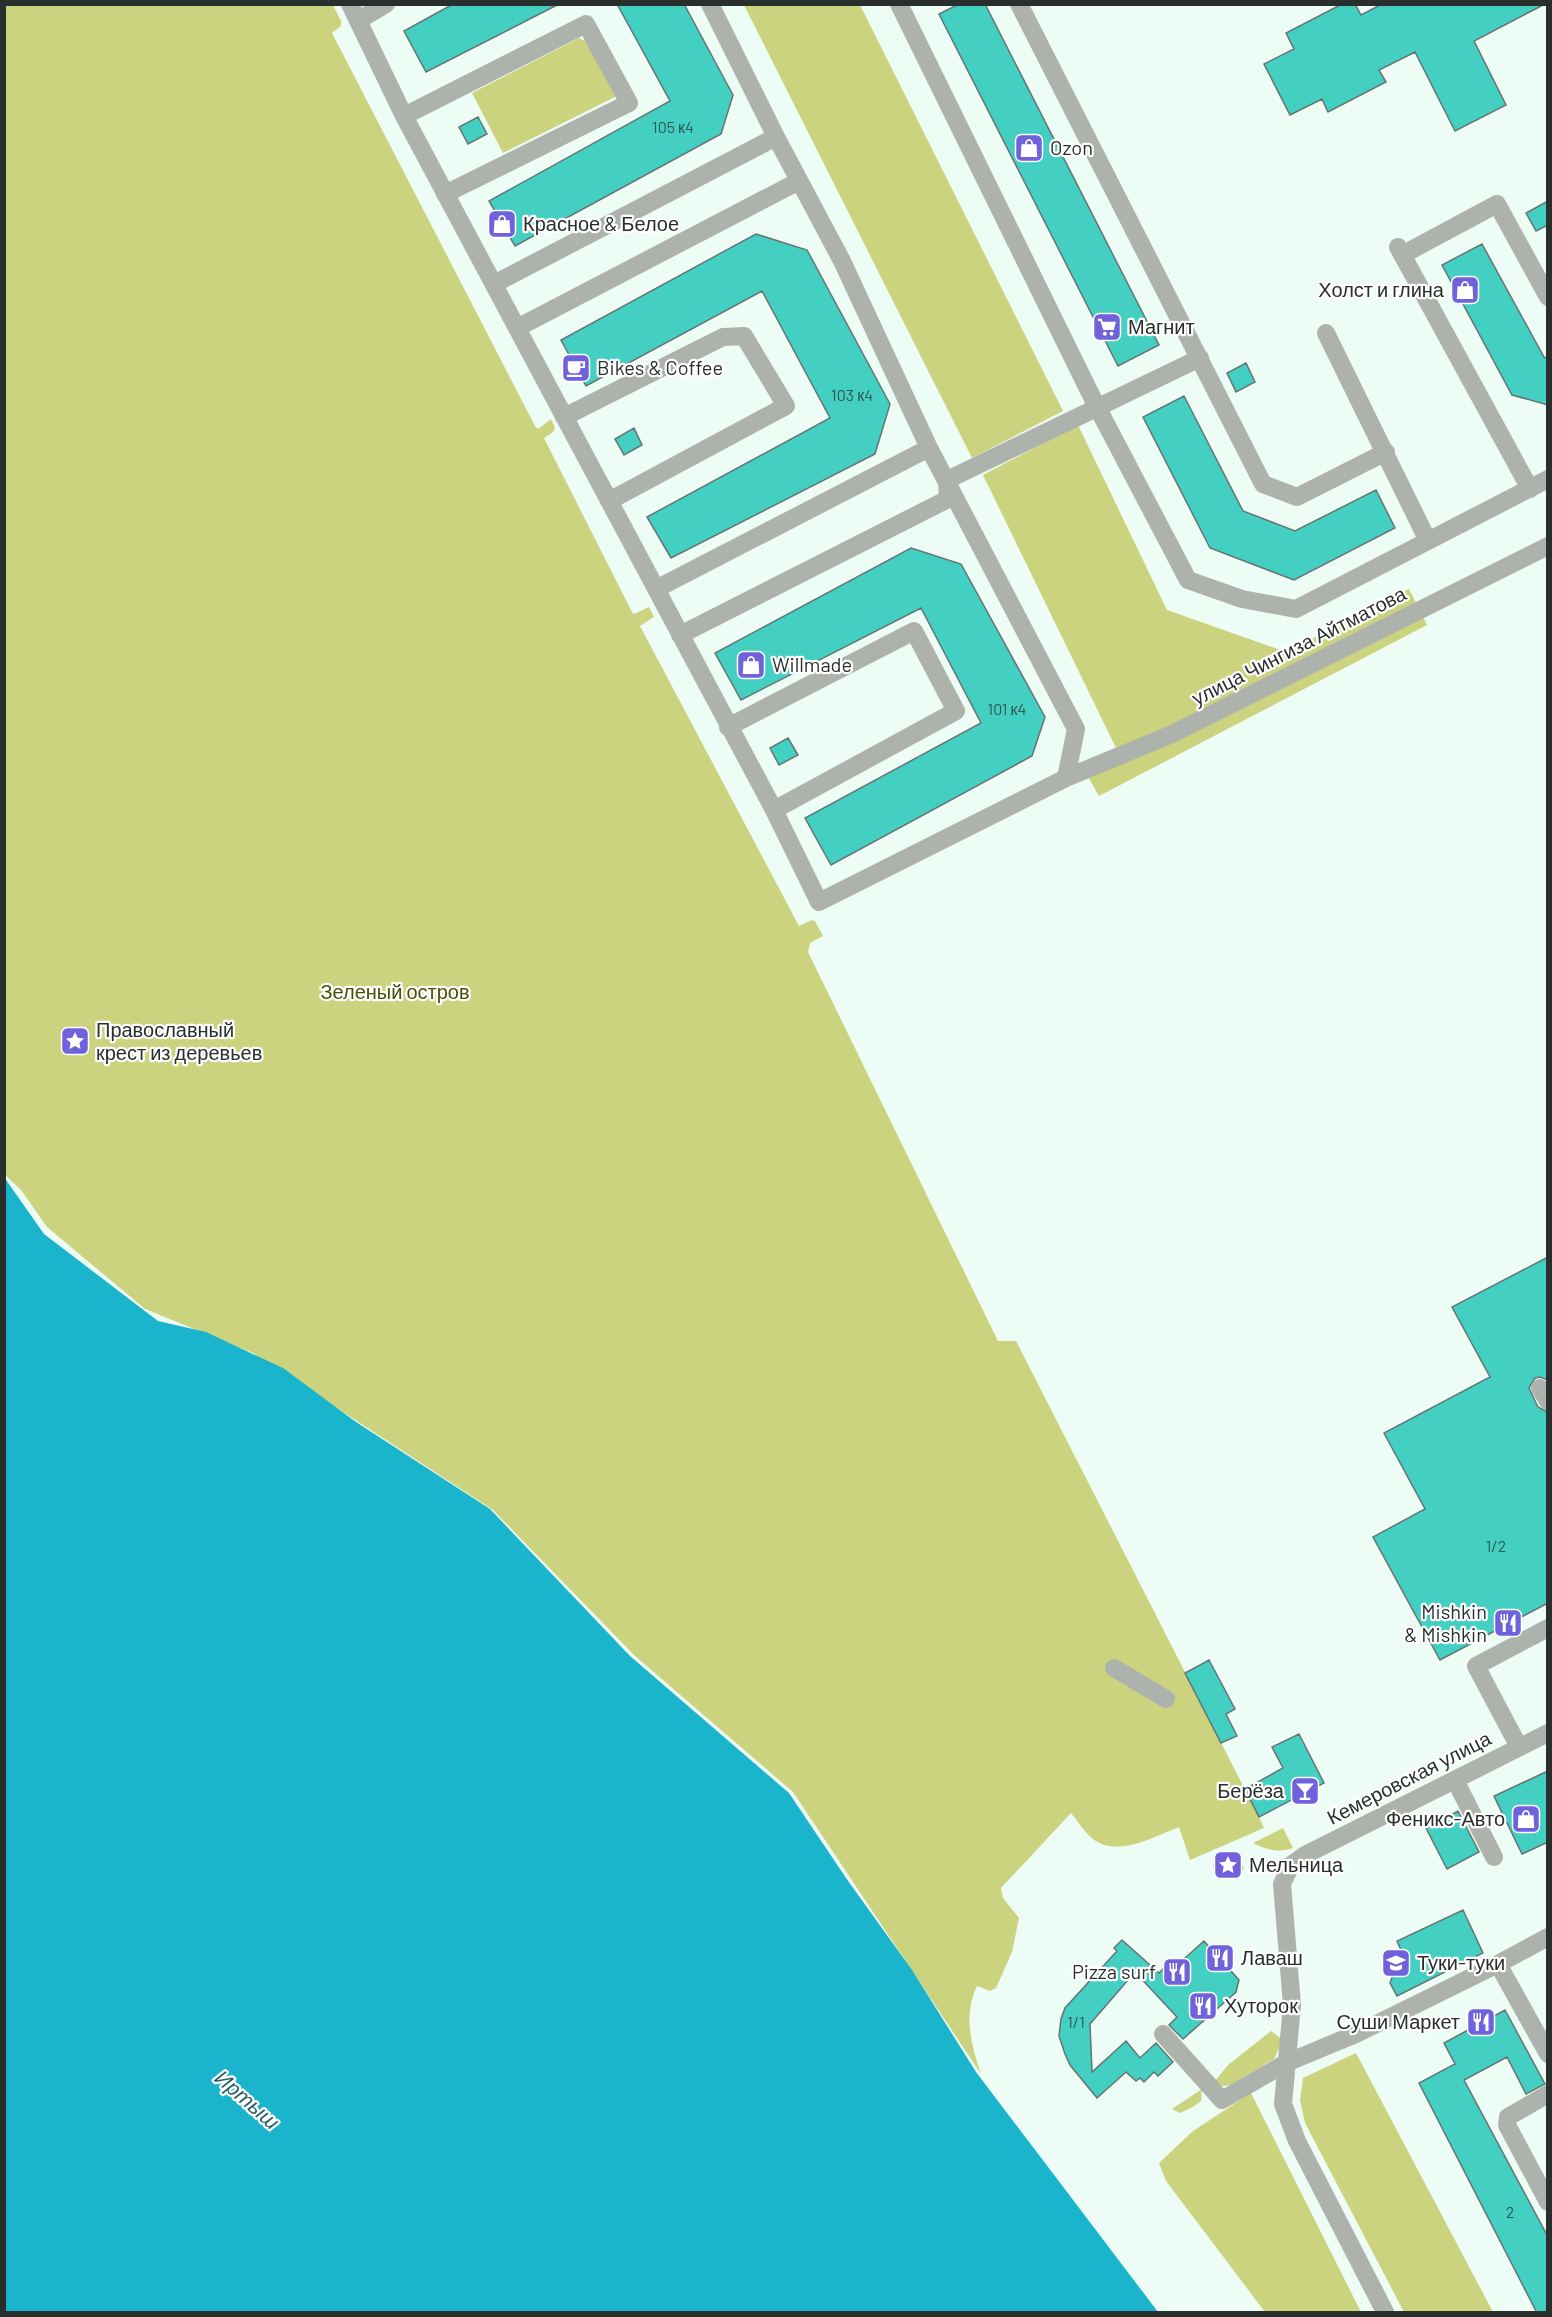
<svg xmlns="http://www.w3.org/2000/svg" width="1552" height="2317" font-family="Barlow,sans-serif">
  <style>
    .green { fill: #ccd37f }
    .water { fill: #1ab5cc }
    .building { fill: #43d0c3; stroke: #657573; stroke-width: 1.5 }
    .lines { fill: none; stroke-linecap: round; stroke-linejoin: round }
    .minor { stroke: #aeb2ac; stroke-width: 18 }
    .labels { text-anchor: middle; stroke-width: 4.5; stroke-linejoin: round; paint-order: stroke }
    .number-label { font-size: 16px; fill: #305752 }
    .poi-label { font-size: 20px; fill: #292f2c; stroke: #fff; text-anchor: start }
    .street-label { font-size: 20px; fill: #292f2c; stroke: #fff }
    .park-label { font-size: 20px; fill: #4b4f03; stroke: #fff }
    .water-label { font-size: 21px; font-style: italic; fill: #285f69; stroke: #fff }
  </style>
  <rect width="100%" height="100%" fill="#edfcf4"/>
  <path class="green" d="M5,5H333L341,21V26L332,33L535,426L538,429L551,419L555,428L553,432L544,438L632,612L634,614L649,607L654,617L640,626L799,926L812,920L815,921L823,936L810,943L808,952L998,1341H1016L1259,1817L1264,1828L1190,1860L1179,1827C1153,1837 1118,1858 1093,1839C1084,1832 1078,1821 1071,1813L1001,1888L1003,1898L1019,1918L1012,1952L996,1988L990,1991L977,1986C963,2015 971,2045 981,2074L793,1792L635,1656L493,1510L253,1353L145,1309L47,1227L21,1190L5,1175Z
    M744,5H860L1063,411L972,458Z
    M579,38L589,43L617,96L503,153L472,93Z
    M1078,425L1167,610L1286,652L1409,589L1427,625L1099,796L1086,773L1117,750L983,475Z
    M1283,1828L1293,1848C1279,1853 1266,1850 1253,1843Z
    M1237,1852L1244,1868L1241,1872L1227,1877L1215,1873L1213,1864Z
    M1271,2031L1283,2040L1274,2059L1231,2085L1222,2086L1215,2081L1228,2065Z
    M1356,2053L1493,2312H1404L1305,2123L1300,2100L1303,2078Z
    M1202,2089L1201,2101L1193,2107L1180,2113L1172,2109Z
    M1251,2093L1361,2312H1265L1166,2181L1159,2163L1193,2131Z"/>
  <path class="water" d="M4,1177L44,1234L158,1321L206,1332L283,1368L356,1422L490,1509L630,1656L789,1793L846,1878L912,1970L976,2072L1158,2312H5Z"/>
  <path class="building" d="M453,4H559L426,72L404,31Z
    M617,4H684L733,95L721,134L515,246L489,201L670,101Z
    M959,4H985L1159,345L1118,366L939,14Z
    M1342,4H1355L1361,15L1382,4H1545L1474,41L1506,105L1455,131L1415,52L1379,70L1386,82L1328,112L1322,99L1290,115L1264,64L1294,49L1286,33Z
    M478,117L487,134L468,144L459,127Z
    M1548,201V225L1536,231L1526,213Z
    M756,234L807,250L890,404L875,454L671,558L647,517L830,418L762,291L586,386L561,340Z
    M1482,244L1544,357L1548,358V405L1512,395L1442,265Z
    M1246,363L1255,382L1236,392L1227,373Z
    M1184,396L1243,511L1295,531L1376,490L1395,528L1294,580L1210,548L1143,417Z
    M634,428L642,445L624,455L615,439Z
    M911,548L961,564L1045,717L1032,756L831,865L805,818L981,723L921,608L741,700L715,653Z
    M788,738L798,755L779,765L770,748Z
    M1548,1257V1380L1540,1377L1535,1378L1529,1388L1538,1407L1548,1412V1603L1440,1660L1373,1537L1425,1509L1384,1433L1490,1377L1452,1307Z
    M1209,1660L1235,1709L1226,1714L1237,1736L1221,1743L1185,1673Z
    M1299,1734L1324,1783L1259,1817L1245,1789L1283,1768L1272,1747Z
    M1548,1771V1842L1522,1854L1494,1796Z
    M1458,1811L1479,1852L1447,1869L1426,1828Z
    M1463,1910L1483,1953L1397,1996L1390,1983L1395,1969L1387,1957L1401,1950L1397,1941Z
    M1122,1940L1159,1973L1163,1969L1167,1974L1204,1941L1239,1980L1236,1992L1183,2039L1169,2025L1177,2017L1135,1972L1090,2024L1092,2072L1126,2041L1140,2058L1156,2043L1173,2062L1158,2076L1154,2072L1144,2082L1140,2078L1136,2081L1126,2072L1097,2098L1070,2065L1065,2054L1059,2036L1061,2019L1065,2008L1117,1951L1114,1948Z
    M1505,2010L1545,2084L1526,2094L1507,2057L1464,2080L1548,2237V2313H1537L1419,2083L1455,2064L1444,2043Z"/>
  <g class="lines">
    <path class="minor" d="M350,4L404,116L774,810L819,902L1066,778L1076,729L929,448L842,261L776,137L710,4
      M899,4L1093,399L1188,580L1242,599L1296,609L1548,479
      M1019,4L1263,484L1297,497L1386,452
      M359,20L386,4
      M404,116L586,24L629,103L445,194
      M1398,247L1530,489
      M1402,255L1497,204L1548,297
      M494,284L776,137
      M517,328L799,181
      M1326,333L1428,541
      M564,417L723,337L744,336L786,406L609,501
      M656,589L929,448
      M680,635L948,499L947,480L1200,358
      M728,727L914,631L956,711L774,810
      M1066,778L1172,734L1548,546
      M1540,1388L1548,1401
      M1114,1668L1166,1699
      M1519,1747L1476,1666L1548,1628
      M1455,1780L1494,1857
      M1498,1964L1548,2054
      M1163,2034L1222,2100L1286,2063L1356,2034L1498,1964L1548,1937
      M1548,2094L1508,2117L1507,2125L1548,2202
      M1385,2312L1297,2141L1283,2104L1292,2005L1282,1884L1291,1865L1305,1855L1548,1733"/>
  </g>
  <defs>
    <g id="shop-square" transform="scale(1.5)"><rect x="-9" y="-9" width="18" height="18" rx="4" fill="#7062dc" stroke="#fff"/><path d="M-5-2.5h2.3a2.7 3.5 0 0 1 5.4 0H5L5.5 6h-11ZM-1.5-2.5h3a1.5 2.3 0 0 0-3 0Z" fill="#fff"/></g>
    <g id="supermarket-square" transform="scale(1.5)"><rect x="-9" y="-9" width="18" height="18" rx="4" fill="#7062dc" stroke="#fff"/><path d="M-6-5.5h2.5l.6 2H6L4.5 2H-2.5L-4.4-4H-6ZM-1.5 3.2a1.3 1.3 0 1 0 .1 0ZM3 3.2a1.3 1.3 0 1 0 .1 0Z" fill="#fff"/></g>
    <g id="cafe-square" transform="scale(1.5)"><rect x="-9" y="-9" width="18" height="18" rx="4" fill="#7062dc" stroke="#fff"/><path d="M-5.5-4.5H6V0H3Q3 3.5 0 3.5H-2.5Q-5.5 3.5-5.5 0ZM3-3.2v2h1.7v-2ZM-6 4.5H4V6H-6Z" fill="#fff"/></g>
    <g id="sight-square" transform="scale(1.5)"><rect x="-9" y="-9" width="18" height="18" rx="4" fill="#7062dc" stroke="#fff"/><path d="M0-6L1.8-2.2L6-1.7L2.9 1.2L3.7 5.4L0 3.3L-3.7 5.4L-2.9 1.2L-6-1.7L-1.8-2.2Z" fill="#fff"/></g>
    <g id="restaurant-square" transform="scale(1.5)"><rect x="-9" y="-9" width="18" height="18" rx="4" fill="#7062dc" stroke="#fff"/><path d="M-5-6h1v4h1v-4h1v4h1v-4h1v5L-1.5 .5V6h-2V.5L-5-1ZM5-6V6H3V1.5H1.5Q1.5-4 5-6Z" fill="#fff"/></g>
    <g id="bar-square" transform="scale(1.5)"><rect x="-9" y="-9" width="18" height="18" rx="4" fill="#7062dc" stroke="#fff"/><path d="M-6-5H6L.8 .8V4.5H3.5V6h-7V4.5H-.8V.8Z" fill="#fff"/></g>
    <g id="school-square" transform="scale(1.5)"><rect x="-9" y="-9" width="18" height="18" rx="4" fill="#7062dc" stroke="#fff"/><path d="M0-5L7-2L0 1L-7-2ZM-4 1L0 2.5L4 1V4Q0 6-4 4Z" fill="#fff"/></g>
  </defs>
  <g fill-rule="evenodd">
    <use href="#shop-square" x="1029" y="148"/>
    <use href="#shop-square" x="502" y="224"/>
    <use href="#shop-square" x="1465" y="290"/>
    <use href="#supermarket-square" x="1107" y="327"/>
    <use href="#cafe-square" x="576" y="368"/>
    <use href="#shop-square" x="751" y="665"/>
    <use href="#sight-square" x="75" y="1041"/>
    <use href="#restaurant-square" x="1508" y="1623"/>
    <use href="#bar-square" x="1305" y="1791"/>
    <use href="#shop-square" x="1526" y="1819"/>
    <use href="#sight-square" x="1228" y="1865"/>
    <use href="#restaurant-square" x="1220" y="1958"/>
    <use href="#school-square" x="1396" y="1963"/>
    <use href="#restaurant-square" x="1177" y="1972"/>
    <use href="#restaurant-square" x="1203" y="2006"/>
    <use href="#restaurant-square" x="1481" y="2022"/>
  </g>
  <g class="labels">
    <g class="number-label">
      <text x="673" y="133">105 к4</text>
      <text x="852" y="401">103 к4</text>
      <text x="1007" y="715">101 к4</text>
      <text x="1496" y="1552">1/2</text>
      <text x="1076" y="2028">1/1</text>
      <text x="1510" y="2218">2</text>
    </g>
    <g class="poi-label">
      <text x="1050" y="155">Ozon</text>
      <text x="523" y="231">Красное &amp; Белое</text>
      <text x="1444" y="297" text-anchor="end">Холст и глина</text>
      <text x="1128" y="334">Магнит</text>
      <text x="597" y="375">Bikes &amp; Coffee</text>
      <text x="772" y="672">Willmade</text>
      <text x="96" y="1037">Православный<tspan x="96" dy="23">крест из деревьев</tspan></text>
      <text x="1487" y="1619" text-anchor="end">Mishkin<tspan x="1487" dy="23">&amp; Mishkin</tspan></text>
      <text x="1284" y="1798" text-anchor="end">Берёза</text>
      <text x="1505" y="1826" text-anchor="end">Феникс-Авто</text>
      <text x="1249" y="1872">Мельница</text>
      <text x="1241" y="1965">Лаваш</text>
      <text x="1417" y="1970">Туки-туки</text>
      <text x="1156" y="1979" text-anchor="end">Pizza surf</text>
      <text x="1224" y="2013">Хуторок</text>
      <text x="1460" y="2029" text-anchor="end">Суши Маркет</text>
    </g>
    <g class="street-label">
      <text transform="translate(1299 646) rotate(-27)" y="7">улица Чингиза Айтматова</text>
      <text transform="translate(1409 1778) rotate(-27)" y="7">Кемеровская улица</text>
    </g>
    <g class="park-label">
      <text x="395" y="999">Зеленый остров</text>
    </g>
    <g class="water-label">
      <text transform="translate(247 2100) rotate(41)" y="7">Иртыш</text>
    </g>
  </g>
  <rect width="1552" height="2317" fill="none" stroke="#292f2c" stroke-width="12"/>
</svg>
